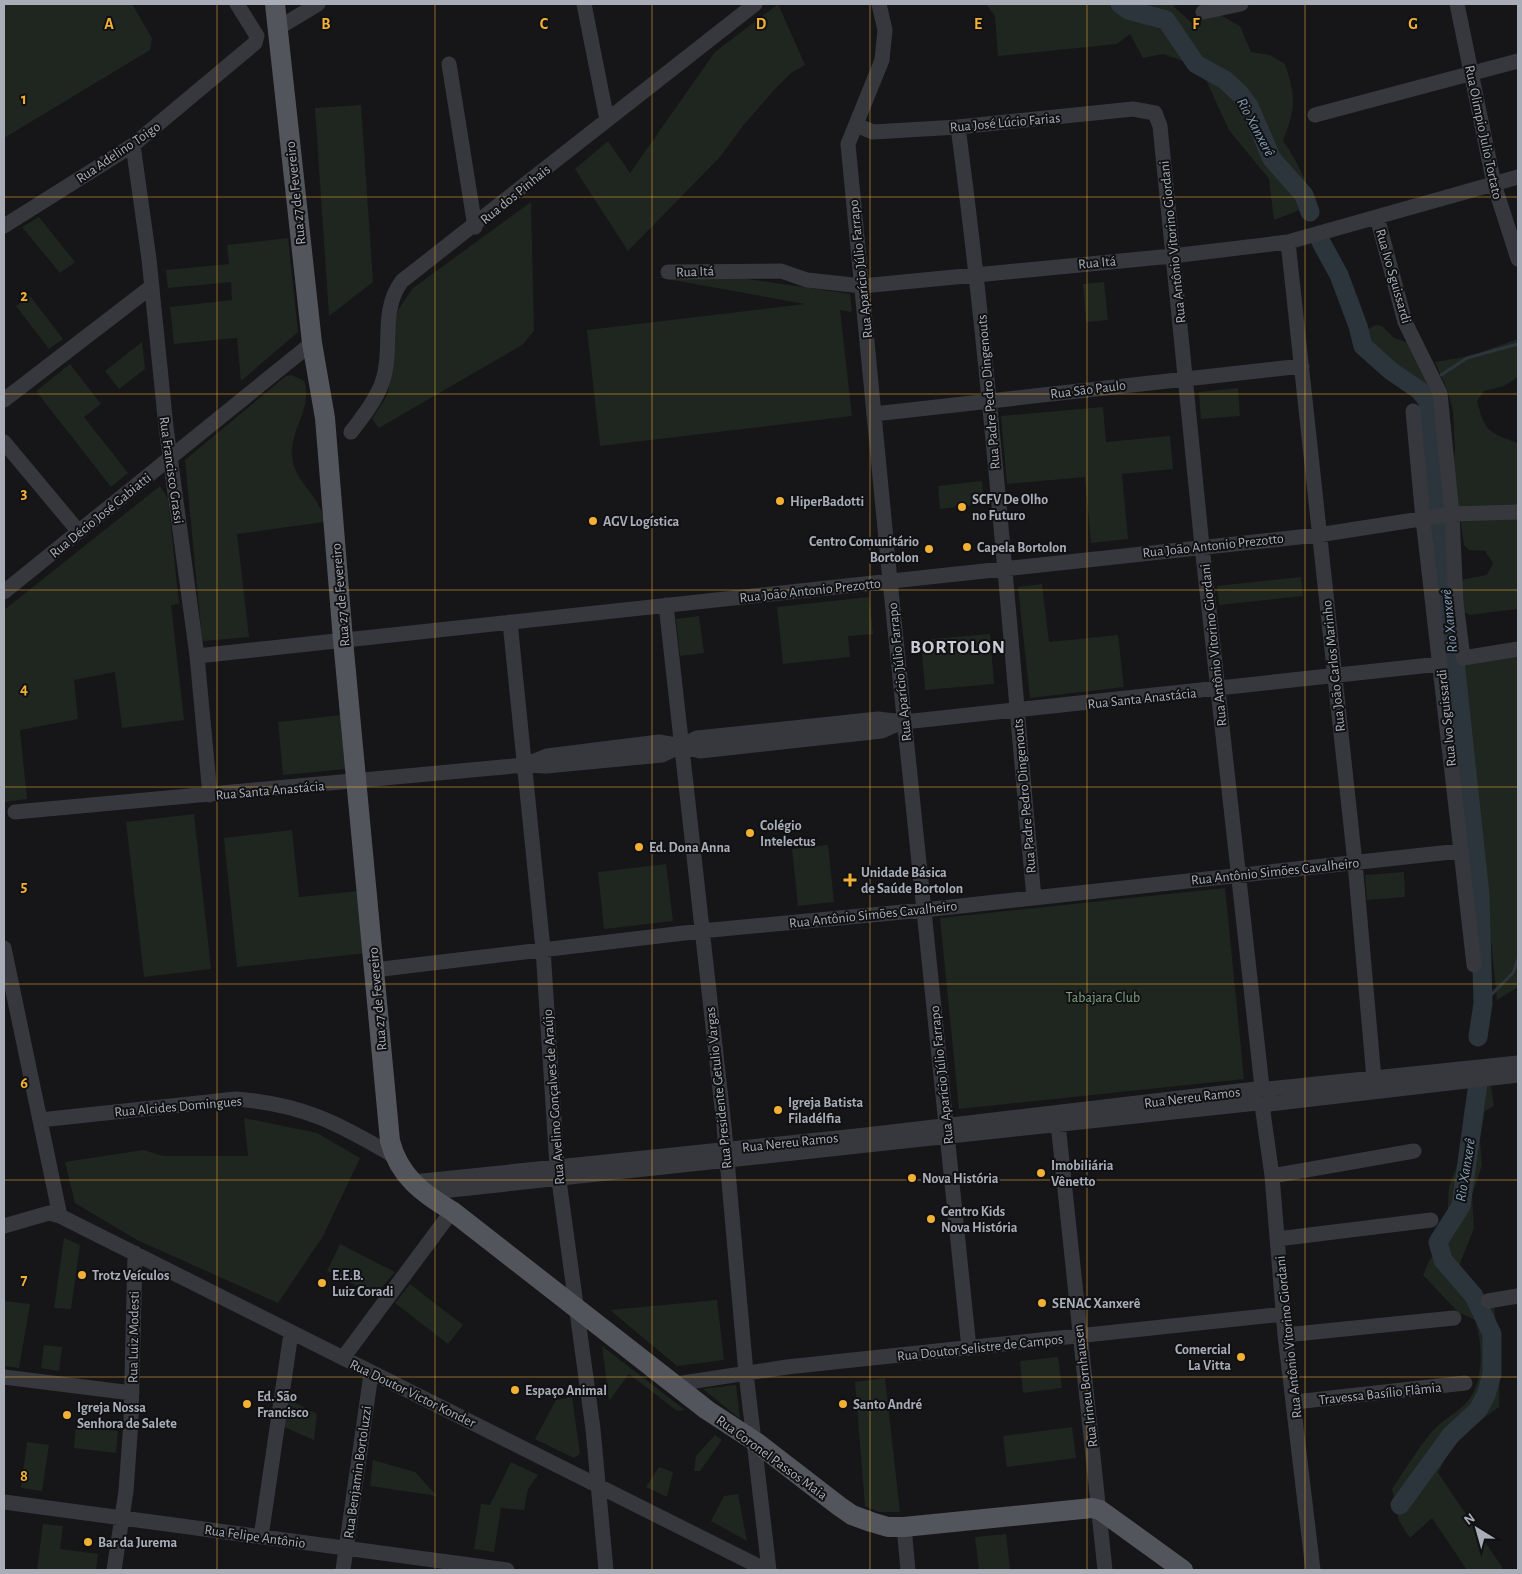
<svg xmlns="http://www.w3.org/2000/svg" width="1522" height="1574" font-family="'Alegreya Sans',sans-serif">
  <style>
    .green { fill: #1e261f }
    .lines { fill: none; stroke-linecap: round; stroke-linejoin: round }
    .stream { stroke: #2c353c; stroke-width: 3 }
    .river { stroke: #2c353c; stroke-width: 19 }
    .minor { stroke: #37383d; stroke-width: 15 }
    .major { stroke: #53555c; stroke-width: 20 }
    .grid { fill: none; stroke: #f2b134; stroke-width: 1; stroke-opacity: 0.55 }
    .poi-dot { fill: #f2b134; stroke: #111113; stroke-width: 2 }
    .labels { text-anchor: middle; stroke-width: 4; stroke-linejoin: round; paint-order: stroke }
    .street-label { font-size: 14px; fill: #a8adb8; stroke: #111113 }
    .poi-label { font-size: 14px; font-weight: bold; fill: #a8adb8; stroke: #111113; text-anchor: start }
    .park-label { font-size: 14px; fill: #7fa381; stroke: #111113 }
    .water-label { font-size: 15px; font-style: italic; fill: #7f9bb3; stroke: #111113 }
    .district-label { font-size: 19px; font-weight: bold; letter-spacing: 1px; fill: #c9ccd4; stroke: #111113 }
    .grid-label { font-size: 16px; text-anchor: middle; font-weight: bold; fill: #f2b134; stroke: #111113; stroke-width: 4; stroke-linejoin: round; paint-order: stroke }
  </style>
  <rect width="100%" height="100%" fill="#161618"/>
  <path class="green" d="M4,4H132L152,38L150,50L4,138Z
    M778,4L805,65L791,73L774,90L742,127L720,157L628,251L575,169L608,141L630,173L715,52Z
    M986,4H1183L1173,6L1192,23L1217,13L1240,26L1251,52L1270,55L1285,64C1296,98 1296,107 1283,141C1297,160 1306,181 1315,204L1274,220L1269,179L1229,130L1205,78L1186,62L1163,54L1143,58L1130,34L1117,44L998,56L995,16Z
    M361,105L373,282L329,316L315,108Z
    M531,202L534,331L522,345L379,428L372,419L388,394L392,366V332L398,310L413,288Z
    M39,217L75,262L60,273L22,227Z
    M288,238L298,332L241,381L237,338L174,344L170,307L232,300L231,282L168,288L166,270L229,264L227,245Z
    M727,276L850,294L852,312L840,310L852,416L600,446L587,330L805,304L656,277Z
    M1104,282L1108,320L1086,322L1083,284Z
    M30,296L63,339L49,349L16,306Z
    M1376,325L1382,326L1394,338L1409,343L1435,393C1413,374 1384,365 1365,340L1366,330Z
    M1518,339V377L1504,386L1484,391L1477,401C1485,432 1489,433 1518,443V609L1469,615L1462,610L1460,580L1487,575L1493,563L1485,551L1469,550L1464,545L1453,472L1455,450L1453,411L1447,389L1435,362L1470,356Z
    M142,342L145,369L119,389L105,371Z
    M70,364L101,404L84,417L128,473L111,487L36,391Z
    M292,375L304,381C314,405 289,432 292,457C295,484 321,495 324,522L237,534L249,637L204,641L202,639L185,460L286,376Z
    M1238,388L1240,416L1201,419L1199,392Z
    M1103,407L1106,442L1170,436L1173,469L1122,474L1128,539L1091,543L1085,477L1007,484L1001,416Z
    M982,481L984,504L940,509L938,486Z
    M160,486L168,498L179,604L171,605L184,720L122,728L115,672L74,680L78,719L20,730L27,799L4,802V610Z
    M1301,577L1303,596L1219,605L1217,586Z
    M1042,584L1049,642L1118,635L1124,687L1030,698L1018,587Z
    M869,597L873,634L848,636L850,657L783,664L777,607Z
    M699,616L704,653L680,656L676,619Z
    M990,634L994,684L925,690L921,640Z
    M1518,655V987L1497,1000L1472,755L1458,671L1459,666Z
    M341,715L346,769L283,775L278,722Z
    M194,814L211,969L144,977L126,822Z
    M292,830L299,897L359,891L366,953L237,967L224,838Z
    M828,845L834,902L798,906L792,849Z
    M666,864L673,921L604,929L598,872Z
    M1404,872L1405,897L1367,900L1365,875Z
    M1225,888L1244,1079L959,1109L940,918Z
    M1491,1086L1494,1106L1485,1111L1480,1140L1482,1165L1472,1195L1474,1228L1459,1266L1481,1294L1494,1307L1500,1358L1499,1407L1455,1438L1438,1473L1504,1570H1467L1432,1518L1410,1538L1399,1521L1392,1489C1404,1471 1416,1451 1430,1434C1439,1422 1454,1415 1465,1404C1485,1384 1483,1345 1475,1320L1458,1312L1423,1275L1430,1259L1446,1243L1449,1186L1465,1145L1463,1119L1468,1089Z
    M244,1118L317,1133L360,1158L323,1236L278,1303L137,1240L75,1203L65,1162L143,1150L163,1156H248Z
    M64,1238L80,1245L71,1309L54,1308Z
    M340,1244L395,1272L375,1295L327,1271Z
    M410,1284L463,1325L448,1344L395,1303Z
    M717,1300L724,1360L677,1366L610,1310Z
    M4,1301L30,1304L19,1368L4,1366Z
    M44,1345L62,1347L59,1371L41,1368Z
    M602,1346L685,1410L677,1411L629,1374L609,1401Z
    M1058,1357L1062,1388L1023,1393L1020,1361Z
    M885,1378L900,1512H879L865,1506L855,1382Z
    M736,1385L740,1419L703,1389Z
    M572,1397L580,1454L574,1458L535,1439L556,1400Z
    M288,1399L317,1414L314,1440L284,1427Z
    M76,1426L118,1431L116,1453L74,1448Z
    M1072,1427L1076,1458L1007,1467L1003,1436Z
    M715,1435L722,1440L700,1471H694L696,1456Z
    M27,1442L49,1445L42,1491L21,1488Z
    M373,1460L415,1472L437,1496L370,1486Z
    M511,1462L538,1475L528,1489L524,1510L501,1508L494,1552L474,1549L481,1504L490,1505Z
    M659,1467L673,1472L667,1497L646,1487Z
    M738,1494L747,1541L711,1521L724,1496Z
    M43,1524L63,1526L60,1549L98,1554L96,1570H37Z
    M1006,1534L1010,1570H979L975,1537Z"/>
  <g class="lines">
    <path class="stream" d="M1441,375L1467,358L1518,344
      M1419,390L1427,385
      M1483,1003L1513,973L1518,959"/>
    <path class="river" d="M1120,4L1128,10L1166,20L1196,64L1225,80L1241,95L1249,106L1272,159L1304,195L1310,212
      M1321,242L1339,275L1358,326L1363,346L1391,371L1419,390L1428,401L1427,430L1432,446L1480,895L1483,1003L1478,1037
      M1400,1505L1451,1435L1478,1410L1486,1395L1492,1374V1334L1474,1296L1443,1260L1438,1242L1461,1206L1478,1083"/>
    <path class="minor" d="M584,4L607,120
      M879,4L885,30L882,60L848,144L890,581L969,1348
      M1457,4L1494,184L1518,259
      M1203,12L1241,4
      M278,28L318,4
      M449,64L475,227
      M1315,115L1518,61
      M856,125L873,132L958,127L1133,109L1155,113L1160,126L1202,546L1262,1087
      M958,127C992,383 1010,641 1034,898
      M133,145L149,259L166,427L197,656L210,795
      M1377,217L1405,322L1440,393L1452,514L1456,603L1463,658L1518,649
      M4,226L133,145L255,43L257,36L237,4
      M1288,242L1355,863L1375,1090
      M668,272L781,271L807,280L862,286L1172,256L1288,242L1518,177
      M4,400L151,287
      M1413,411L1423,519L1474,965
      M874,414L1302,366
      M351,432C362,418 376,400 382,383C394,350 379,311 402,281L755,4
      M4,442L79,532
      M4,592L312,343
      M666,605L724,1126L746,1373L769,1570
      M510,622L543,949L557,1166L593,1429L606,1570
      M197,656L1318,535L1452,514L1518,512
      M525,765L547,756L659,742L681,746L697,738L878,719L904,722L1440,664
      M15,812L525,765L546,766L662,755L681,746L700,751L882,731L900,723
      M4,948L60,1216
      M374,970L701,931L924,910L1460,851
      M1267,1089L1518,1063
      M1267,1103L1271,1097L1269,1091L1262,1087L1255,1091L1254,1098L1257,1103L1262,1105L1518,1075
      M1262,1105L1272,1176L1285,1335L1313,1570
      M1057,1114L1105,1570
      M40,1120L236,1099C302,1104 338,1123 394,1156
      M1272,1176L1414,1151
      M413,1182L866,1135L1256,1089
      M423,1193L1257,1103
      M4,1226L49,1213L60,1216L766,1570
      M1277,1239L1431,1220
      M1488,1301L1518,1296
      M1285,1335L1454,1318
      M343,1358L452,1211
      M4,1377L132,1393
      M676,1384L787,1367L1284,1314
      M1295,1402L1465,1383
      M4,1502L507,1570
      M904,1527L908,1570
      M261,1537L291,1333
      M114,1570L126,1491L131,1421L135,1253
      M343,1570L371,1374"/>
    <path class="major" d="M275,4L312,343L325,418L343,640L390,1141C399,1176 422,1193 452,1211L707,1410L756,1442L839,1506L852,1515L871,1522L888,1527H904L1092,1508L1100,1510L1183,1570"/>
  </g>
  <path class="grid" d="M217,4V1570M435,4V1570M652,4V1570M870,4V1570M1087,4V1570M1305,4V1570M4,197H1518M4,394H1518M4,590H1518M4,787H1518M4,984H1518M4,1180H1518M4,1377H1518"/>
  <g class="poi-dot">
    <circle cx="780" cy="501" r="5"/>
    <circle cx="962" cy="507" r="5"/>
    <circle cx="593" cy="521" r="5"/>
    <circle cx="967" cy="547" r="5"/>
    <circle cx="929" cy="549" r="5"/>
    <circle cx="750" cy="833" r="5"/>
    <circle cx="639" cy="847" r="5"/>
    <path d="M847.5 872.5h5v5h5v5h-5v5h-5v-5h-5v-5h5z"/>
    <circle cx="778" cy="1110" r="5"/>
    <circle cx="1041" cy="1173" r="5"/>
    <circle cx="912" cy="1178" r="5"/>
    <circle cx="931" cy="1219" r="5"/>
    <circle cx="82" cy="1275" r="5"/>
    <circle cx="322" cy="1283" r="5"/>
    <circle cx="1042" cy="1303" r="5"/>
    <circle cx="1241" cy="1357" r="5"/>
    <circle cx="515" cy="1390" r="5"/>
    <circle cx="247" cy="1404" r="5"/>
    <circle cx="843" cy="1404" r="5"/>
    <circle cx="67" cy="1415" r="5"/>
    <circle cx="88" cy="1542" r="5"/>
  </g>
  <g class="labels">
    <g class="street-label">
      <text transform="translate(1005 122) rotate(-5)" y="5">Rua José Lúcio Farias</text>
      <text transform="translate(1484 132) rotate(78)" y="5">Rua Olimpio Julio Tortato</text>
      <text transform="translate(118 152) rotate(-34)" y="5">Rua Adelino Toigo</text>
      <text transform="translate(295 193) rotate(-96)" y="5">Rua 27 de Fevereiro</text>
      <text transform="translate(515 194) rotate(-39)" y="5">Rua dos Pinhais</text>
      <text transform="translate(1172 242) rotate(-96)" y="5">Rua Antônio Vitorino Giordani</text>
      <text transform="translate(1097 262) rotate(-5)" y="5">Rua Itá</text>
      <text transform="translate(860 269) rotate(-96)" y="5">Rua Aparício Júlio Farrapo</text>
      <text transform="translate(695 271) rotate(-2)" y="5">Rua Itá</text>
      <text transform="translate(1394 276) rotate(74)" y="5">Rua Ivo Sguissardi</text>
      <text transform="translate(1088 389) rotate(-7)" y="5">Rua São Paulo</text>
      <text transform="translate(988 392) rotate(-95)" y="5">Rua Padre Pedro Dingenouts</text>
      <text transform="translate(172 470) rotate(82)" y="5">Rua Francisco Grassi</text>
      <text transform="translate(100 515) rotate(-39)" y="5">Rua Décio José Gabiatti</text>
      <text transform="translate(1213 545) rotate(-6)" y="5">Rua João Antonio Prezotto</text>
      <text transform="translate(810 590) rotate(-6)" y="5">Rua João Antonio Prezotto</text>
      <text transform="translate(340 595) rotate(-95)" y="5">Rua 27 de Fevereiro</text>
      <text transform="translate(1213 645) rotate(-96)" y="5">Rua Antônio Vitorino Giordani</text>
      <text transform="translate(1333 666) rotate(-96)" y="5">Rua João Carlos Marinho</text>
      <text transform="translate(899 672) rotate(-96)" y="5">Rua Aparício Júlio Farrapo</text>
      <text transform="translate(1142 698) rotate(-6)" y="5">Rua Santa Anastácia</text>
      <text transform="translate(1446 718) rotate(-96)" y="5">Rua Ivo Sguissardi</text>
      <text transform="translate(270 790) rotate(-5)" y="5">Rua Santa Anastácia</text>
      <text transform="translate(1024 796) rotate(-95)" y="5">Rua Padre Pedro Dingenouts</text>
      <text transform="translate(1275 871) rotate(-6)" y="5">Rua Antônio Simões Cavalheiro</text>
      <text transform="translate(873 914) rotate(-6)" y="5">Rua Antônio Simões Cavalheiro</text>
      <text transform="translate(377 999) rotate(-95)" y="5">Rua 27 de Fevereiro</text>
      <text transform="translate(941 1075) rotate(-96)" y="5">Rua Aparício Júlio Farrapo</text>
      <text transform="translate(718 1088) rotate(-96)" y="5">Rua Presidente Getulio Vargas</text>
      <text transform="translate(553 1097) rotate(-94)" y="5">Rua Avelino Gonçalves de Araújo</text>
      <text transform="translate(1192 1097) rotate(-7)" y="5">Rua Nereu Ramos</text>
      <text transform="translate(178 1106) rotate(-5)" y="5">Rua Alcides Domingues</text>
      <text transform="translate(790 1142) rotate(-6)" y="5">Rua Nereu Ramos</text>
      <text transform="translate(133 1337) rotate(-89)" y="5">Rua Luiz Modesti</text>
      <text transform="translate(1288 1337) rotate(-96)" y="5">Rua Antônio Vitorino Giordani</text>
      <text transform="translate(980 1347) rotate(-6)" y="5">Rua Doutor Selistre de Campos</text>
      <text transform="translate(1085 1386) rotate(-97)" y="5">Rua Irineu Bornhausen</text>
      <text transform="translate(413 1393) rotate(26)" y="5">Rua Doutor Victor Konder</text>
      <text transform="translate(1380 1393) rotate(-6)" y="5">Travessa Basílio Flâmia</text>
      <text transform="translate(772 1457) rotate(36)" y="5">Rua Coronel Passos Maia</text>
      <text transform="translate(357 1472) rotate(-82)" y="5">Rua Benjamin Bortoluzzi</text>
      <text transform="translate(255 1536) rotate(8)" y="5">Rua Felipe Antônio</text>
    </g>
    <g class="poi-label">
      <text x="972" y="504">SCFV De Olho<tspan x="972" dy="16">no Futuro</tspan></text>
      <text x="790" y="506">HiperBadotti</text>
      <text x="603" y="526">AGV Logística</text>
      <text x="919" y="546" text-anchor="end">Centro Comunitário<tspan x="919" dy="16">Bortolon</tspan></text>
      <text x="977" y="552">Capela Bortolon</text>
      <text x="760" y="830">Colégio<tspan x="760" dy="16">Intelectus</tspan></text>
      <text x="649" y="852">Ed. Dona Anna</text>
      <text x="861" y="877">Unidade Básica<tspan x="861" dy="16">de Saúde Bortolon</tspan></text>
      <text x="788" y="1107">Igreja Batista<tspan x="788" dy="16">Filadélfia</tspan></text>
      <text x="1051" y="1170">Imobiliária<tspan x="1051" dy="16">Vênetto</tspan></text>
      <text x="922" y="1183">Nova História</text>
      <text x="941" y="1216">Centro Kids<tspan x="941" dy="16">Nova História</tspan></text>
      <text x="92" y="1280">Trotz Veículos</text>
      <text x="332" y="1280">E.E.B.<tspan x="332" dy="16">Luiz Coradi</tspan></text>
      <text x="1052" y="1308">SENAC Xanxerê</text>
      <text x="1231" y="1354" text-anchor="end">Comercial<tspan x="1231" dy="16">La Vitta</tspan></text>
      <text x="525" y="1395">Espaço Animal</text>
      <text x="257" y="1401">Ed. São<tspan x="257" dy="16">Francisco</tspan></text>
      <text x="853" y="1409">Santo André</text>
      <text x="77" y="1412">Igreja Nossa<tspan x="77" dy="16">Senhora de Salete</tspan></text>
      <text x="98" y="1547">Bar da Jurema</text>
    </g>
    <g class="park-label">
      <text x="1103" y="1002">Tabajara Club</text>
    </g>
    <g class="water-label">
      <text transform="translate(1256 127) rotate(62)" y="5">Rio Xanxerê</text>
      <text transform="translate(1449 621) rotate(-96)" y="5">Rio Xanxerê</text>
      <text transform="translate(1465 1170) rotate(-81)" y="5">Rio Xanxerê</text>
    </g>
    <g class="district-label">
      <text x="958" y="653">BORTOLON</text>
    </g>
  </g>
  <g class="grid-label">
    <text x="109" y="29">A</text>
    <text x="326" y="29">B</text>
    <text x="544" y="29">C</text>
    <text x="761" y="29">D</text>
    <text x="978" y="29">E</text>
    <text x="1196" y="29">F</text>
    <text x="1413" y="29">G</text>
    <text x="24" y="104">1</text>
    <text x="24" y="301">2</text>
    <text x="24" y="498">3</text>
    <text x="24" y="694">4</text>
    <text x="24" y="891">5</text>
    <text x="24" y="1088">6</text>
    <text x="24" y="1285">7</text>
    <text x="24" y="1481">8</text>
  </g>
  <rect width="1522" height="1574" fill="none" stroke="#a8adb8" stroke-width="10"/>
  <g transform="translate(1477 1529) rotate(323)" stroke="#111113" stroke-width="4" paint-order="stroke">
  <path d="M0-4L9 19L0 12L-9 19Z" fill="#a8adb8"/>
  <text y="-8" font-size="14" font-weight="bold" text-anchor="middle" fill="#a8adb8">N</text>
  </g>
</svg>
